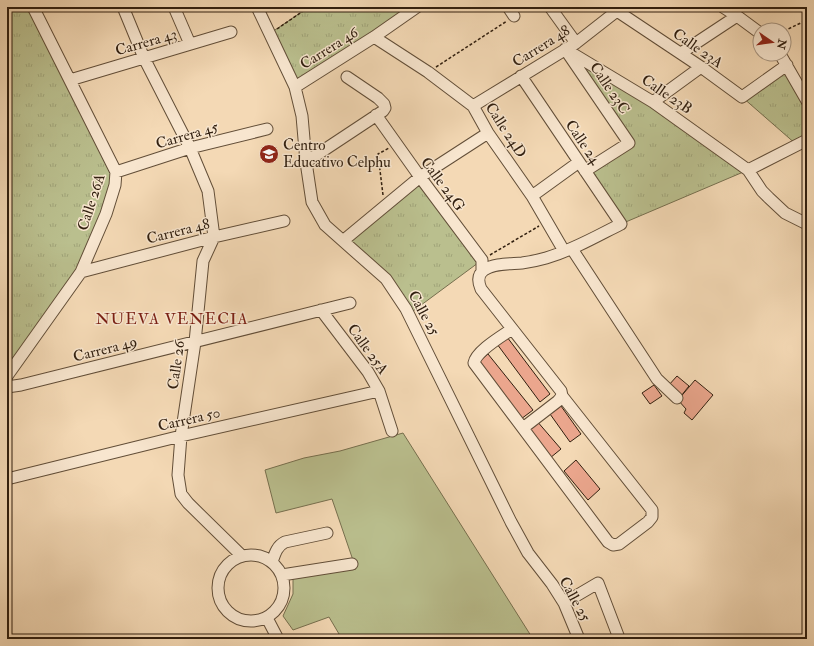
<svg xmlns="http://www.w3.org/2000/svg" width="814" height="646" font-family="'IM FELL Double Pica',serif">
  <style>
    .grass { fill: #babf8e; stroke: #766f4e }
    .park { fill: url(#park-tufts); stroke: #766f4e }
    .building { fill: #eba68d; stroke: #311f0f }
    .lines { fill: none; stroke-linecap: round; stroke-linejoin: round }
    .minor-casing { stroke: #624e38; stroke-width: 13 }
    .path { stroke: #311f0f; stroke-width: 1.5; stroke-dasharray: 3 2; stroke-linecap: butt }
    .minor { stroke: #f8e6cf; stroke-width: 11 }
    .labels { text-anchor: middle; stroke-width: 3; stroke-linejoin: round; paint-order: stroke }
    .street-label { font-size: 15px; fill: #311f0f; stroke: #f8e6cf }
    .poi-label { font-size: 15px; fill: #311f0f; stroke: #f8e6cf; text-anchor: start }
    .neighbourhood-label { font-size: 16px; letter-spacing: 1px; fill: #7a1f14; stroke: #f8e6cf }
  </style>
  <defs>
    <pattern id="park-tufts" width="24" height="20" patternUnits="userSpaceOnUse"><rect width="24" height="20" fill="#babf8e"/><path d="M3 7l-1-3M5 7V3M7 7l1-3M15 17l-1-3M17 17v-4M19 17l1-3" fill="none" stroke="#a0a479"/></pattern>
  </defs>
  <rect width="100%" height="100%" fill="#f4d9b5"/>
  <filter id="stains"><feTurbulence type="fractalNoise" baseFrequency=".005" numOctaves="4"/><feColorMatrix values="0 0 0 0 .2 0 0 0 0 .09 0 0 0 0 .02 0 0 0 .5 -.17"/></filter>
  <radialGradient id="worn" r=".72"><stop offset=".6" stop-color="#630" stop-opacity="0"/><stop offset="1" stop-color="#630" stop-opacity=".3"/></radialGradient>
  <path class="grass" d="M403,433L533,639H342L329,617L293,630L283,616L293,594V576L356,569L332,499L276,513L265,470L304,458L340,451Z"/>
  <path class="park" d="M7,7H33L116,172L81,272L7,376Z
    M309,7H417L295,87L269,34Z
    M565,49L748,170L621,224L585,171L629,143Z
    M787,65L807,102V140L797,145L742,97Z
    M420,177L482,260L409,314L386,279L344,240Z"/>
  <path class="building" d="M507,337L550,394L540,402L497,344Z
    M488,354L533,410L521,419L477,363Z
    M677,376L689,386L681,396L668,386Z
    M695,380L713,395L692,420L684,413L686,409L678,400Z
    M654,385L662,396L650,404L642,393Z
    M561,406L581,434L570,442L550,414Z
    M536,420L561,449L550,458L525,429Z
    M576,460L600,489L588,500L564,471Z"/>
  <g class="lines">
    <g class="minor-casing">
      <path id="minor" d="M123,7L144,58L190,148L208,191L214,237L203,261L195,342L181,436L178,475L181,494L188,503L242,556
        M174,7L190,44
        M257,7L295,87L302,116L306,162L312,202L325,225L386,279L406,309L511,522L528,553L552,584L564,603L579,639
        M508,7L514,16
        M550,7L576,43
        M723,7L737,16L760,33
        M617,11L701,67L742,97L787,65
        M374,37L428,72L473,106L488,133L532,196L564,251
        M565,49L653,102L748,170L762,191L769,198L785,213L807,224
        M567,52L629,143L585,171
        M681,53L737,16
        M780,54L807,101
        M521,76L621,224C597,236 573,250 546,258C539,260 530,262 522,263C510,264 494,263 484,270C477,275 478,282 481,289L561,391L562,396L558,401L523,428
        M70,80L231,32
        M295,87L374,37L417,7
        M653,102L701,67
        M473,106L576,43L622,7
        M376,115L420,177L482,260V271
        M306,162L383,111L385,108L384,104L378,98L347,77
        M748,170L807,140
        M116,172L190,148L267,129
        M532,196L579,162
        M344,240L420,177L488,133
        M572,249L657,379L677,398
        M81,272L214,237L284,221
        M321,310L368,372L379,391L392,431
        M512,329C502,336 476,351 474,363L608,542L613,545L619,544L648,522L652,517V510L562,396
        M7,376L81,272L106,214L115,185L116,172L33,7
        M7,387L21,385L350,303
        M7,479L181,436L379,391
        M218 588a33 33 0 1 1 66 0a33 33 0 1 1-66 0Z
        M272,562C275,553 277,546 285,542L327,533
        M282,575L352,564
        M564,603L598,583L619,638
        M267,618L278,639"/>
    </g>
    <path class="path" d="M522,11L529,7
      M277,29L309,7
      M784,31L807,20
      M436,67L507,21
      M802,75L807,73
      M383,195L378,154L389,148
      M490,255L539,226"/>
    <use href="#minor" class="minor"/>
  </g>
  <defs>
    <g id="school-disc" transform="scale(1)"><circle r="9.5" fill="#8f2418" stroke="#f8e6cf"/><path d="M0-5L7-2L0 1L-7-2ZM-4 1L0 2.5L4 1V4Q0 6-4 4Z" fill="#fff"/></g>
  </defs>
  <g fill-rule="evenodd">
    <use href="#school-disc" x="269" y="154"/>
  </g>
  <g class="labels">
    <g class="street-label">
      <text transform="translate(146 42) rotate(-16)" y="5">Carrera 43</text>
      <text transform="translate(541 46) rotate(-32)" y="5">Carrera 48</text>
      <text transform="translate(329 48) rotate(-32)" y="5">Carrera 46</text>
      <text transform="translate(698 48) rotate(35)" y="5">Calle 23A</text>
      <text transform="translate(610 88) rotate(56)" y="5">Calle 23C</text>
      <text transform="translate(667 94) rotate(34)" y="5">Calle 23B</text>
      <text transform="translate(506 130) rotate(57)" y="5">Calle 24D</text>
      <text transform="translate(187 135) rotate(-16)" y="5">Carrera 45</text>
      <text transform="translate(583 142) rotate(56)" y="5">Calle 24</text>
      <text transform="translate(443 184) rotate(53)" y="5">Calle 24G</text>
      <text transform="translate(91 202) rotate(-72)" y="5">Calle 26A</text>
      <text transform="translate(178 231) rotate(-14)" y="5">Carrera 48</text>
      <text transform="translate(424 313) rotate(61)" y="5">Calle 25</text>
      <text transform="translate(105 349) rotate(-14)" y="5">Carrera 49</text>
      <text transform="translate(368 349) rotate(54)" y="5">Calle 25A</text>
      <text transform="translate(176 365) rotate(-82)" y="5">Calle 26</text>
      <text transform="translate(189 419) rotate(-13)" y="5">Carrera 50</text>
      <text transform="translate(575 599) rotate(61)" y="5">Calle 25</text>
    </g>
    <g class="poi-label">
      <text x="283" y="150">Centro<tspan x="283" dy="17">Educativo Celphu</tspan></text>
    </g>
    <g class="neighbourhood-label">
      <text x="172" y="324">NUEVA VENECIA</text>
    </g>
  </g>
  <rect width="814" height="646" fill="none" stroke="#f4d9b5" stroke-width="24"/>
  <rect x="8" y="8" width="798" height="630" fill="none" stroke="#311f0f" stroke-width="2"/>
  <rect x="12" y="12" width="790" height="622" fill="none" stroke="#311f0f"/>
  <g transform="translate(772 42) rotate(103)"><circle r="19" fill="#f8e6cf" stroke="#a89682"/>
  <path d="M0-3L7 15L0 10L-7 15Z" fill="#8f2418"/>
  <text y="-6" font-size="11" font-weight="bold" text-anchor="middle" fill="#311f0f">N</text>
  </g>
  <rect width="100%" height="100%" filter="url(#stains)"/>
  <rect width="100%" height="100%" fill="url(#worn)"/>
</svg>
